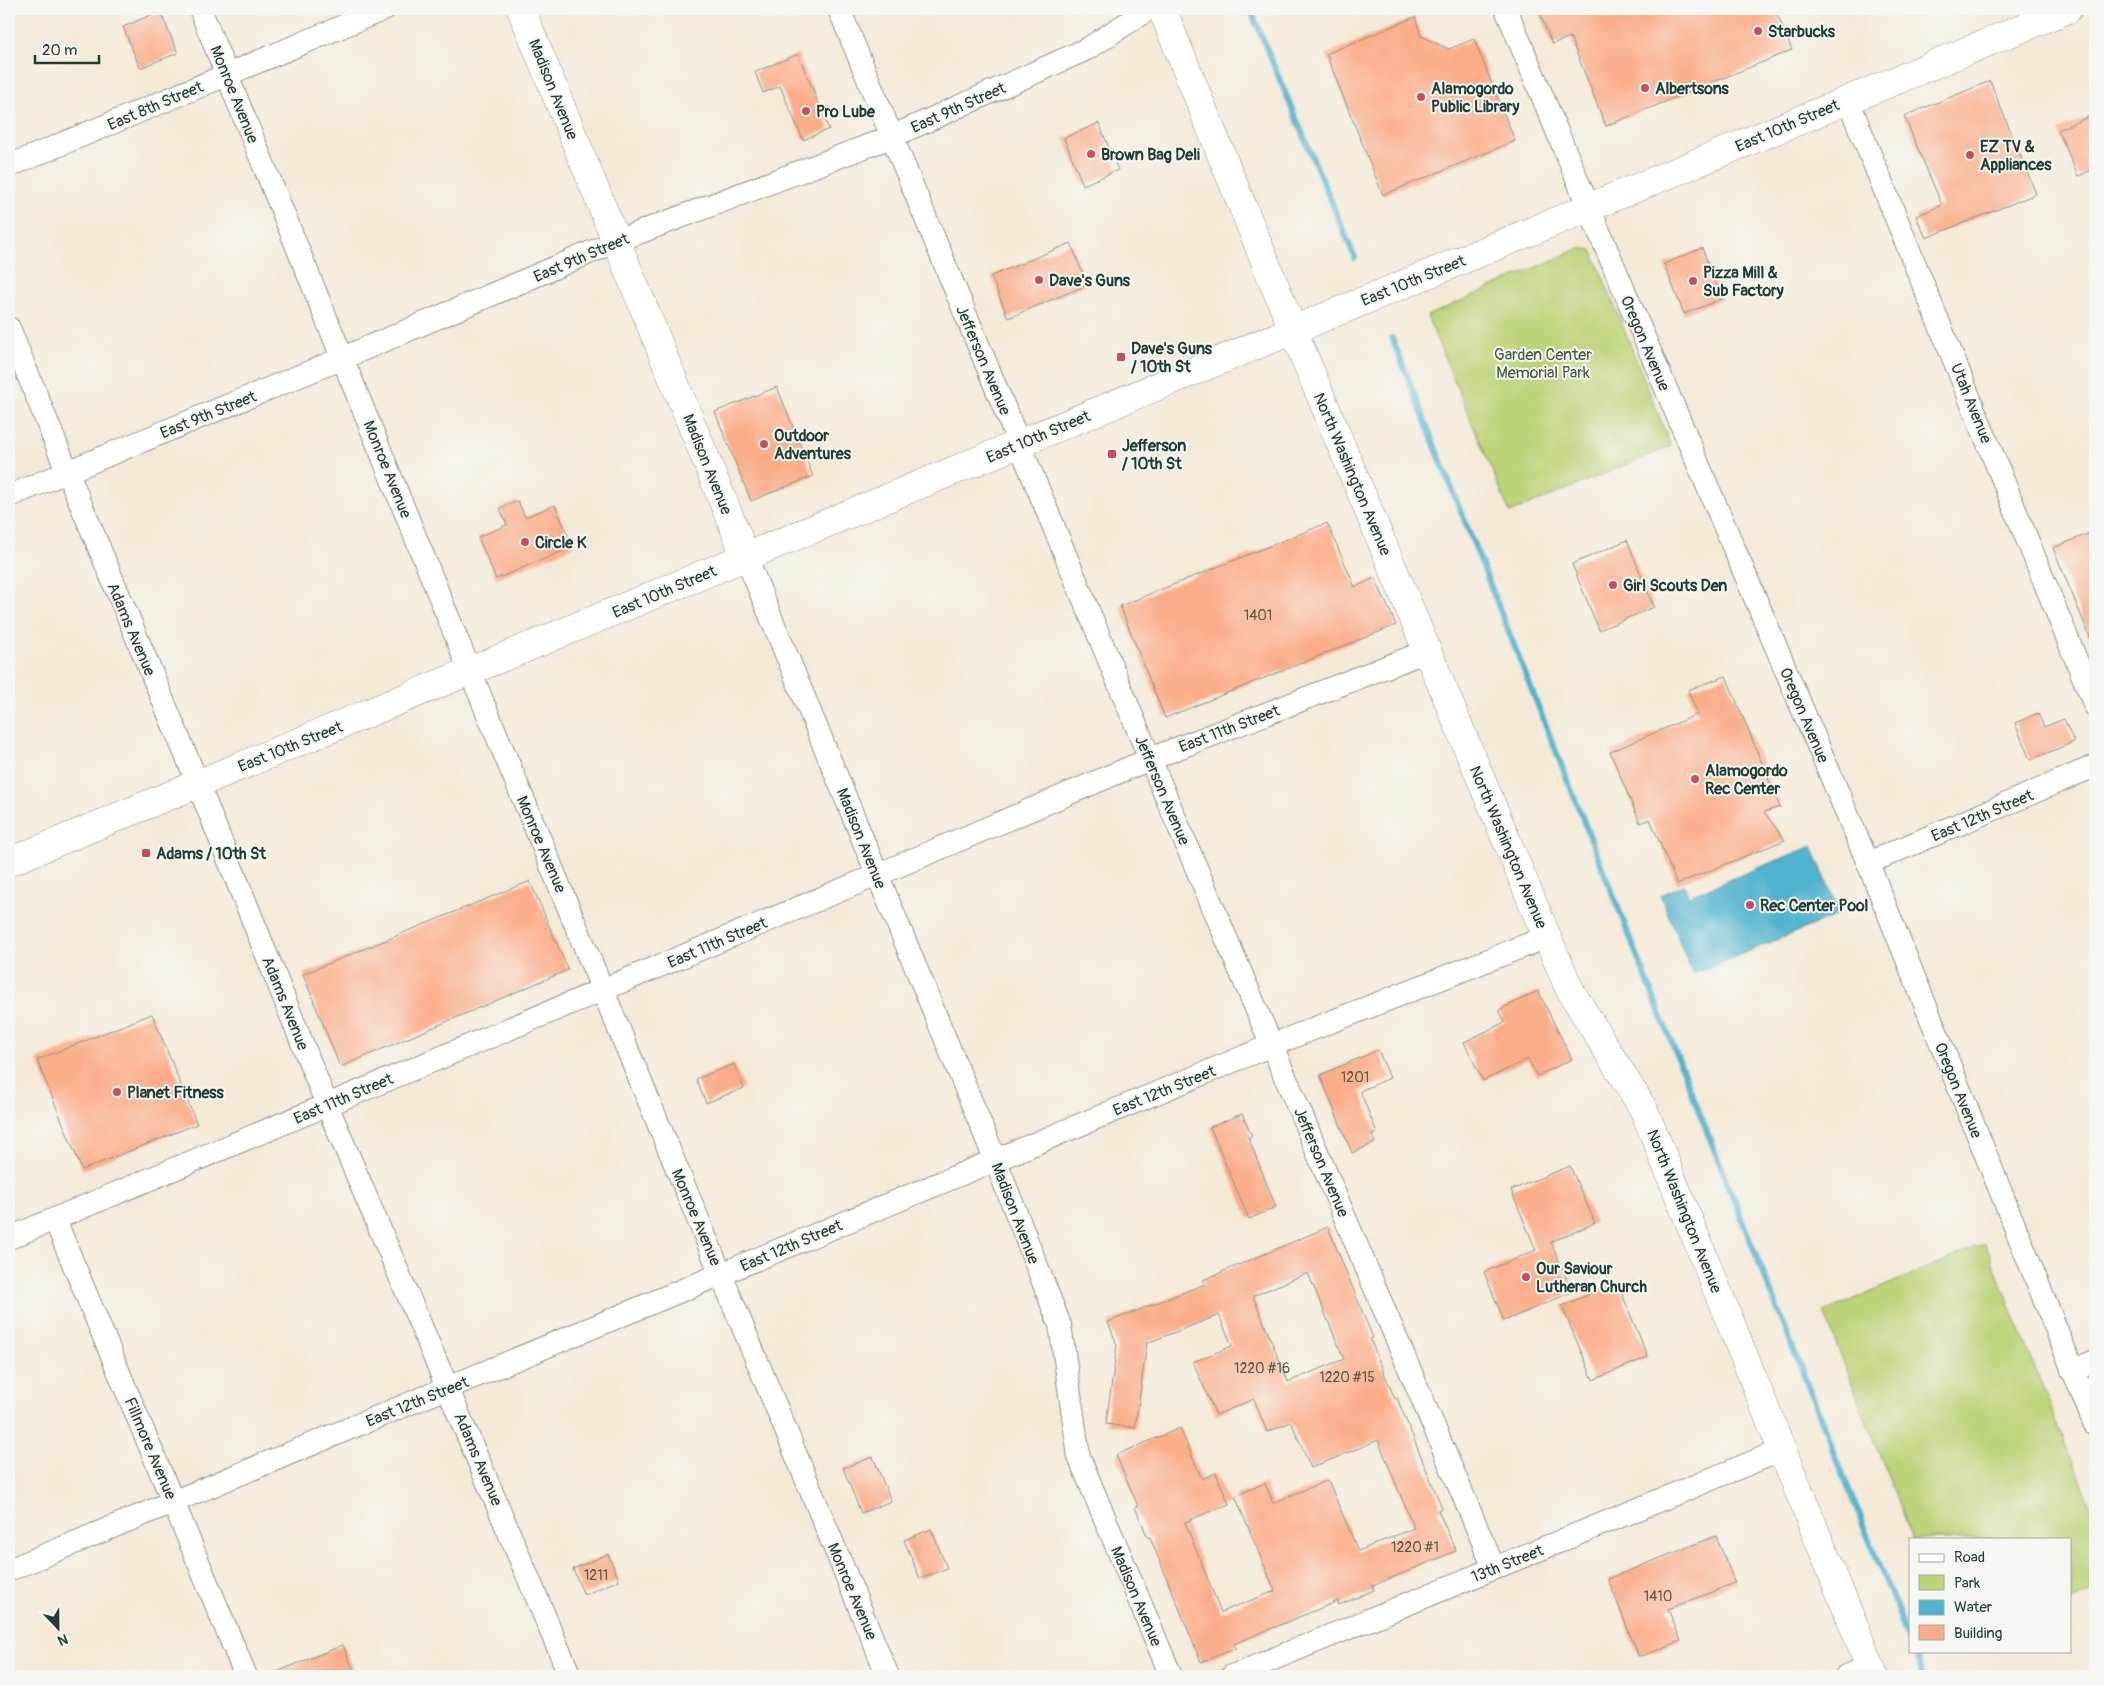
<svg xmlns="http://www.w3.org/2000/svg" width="2104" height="1685" font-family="Pangolin,sans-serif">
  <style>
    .green { fill: #bcd377; stroke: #6e8856 }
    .water { fill: #4fb3ce; stroke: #377881 }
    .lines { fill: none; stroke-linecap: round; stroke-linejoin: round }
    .stream { stroke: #4fb3ce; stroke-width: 6 }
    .building { fill: #fbad89; fill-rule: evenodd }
    .minor-casing { stroke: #8a9386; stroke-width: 24 }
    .tertiary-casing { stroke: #8a9386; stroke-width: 29 }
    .secondary-casing { stroke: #8a9386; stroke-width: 29 }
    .minor { stroke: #fff; stroke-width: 22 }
    .tertiary { stroke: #fff; stroke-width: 28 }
    .secondary { stroke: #fff; stroke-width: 28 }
    .poi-dot { fill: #d1495b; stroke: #f6f6f2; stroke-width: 2 }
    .labels { text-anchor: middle; stroke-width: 4; stroke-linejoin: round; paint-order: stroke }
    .number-label { font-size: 14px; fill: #565949 }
    .poi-label { font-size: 16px; font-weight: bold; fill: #1f3d34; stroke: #f6f6f2; text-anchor: start }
    .street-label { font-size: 16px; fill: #1f3d34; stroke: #f6f6f2 }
    .park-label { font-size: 16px; fill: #3e5b41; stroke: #f6f6f2 }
  </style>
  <rect width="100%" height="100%" fill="#f6f6f2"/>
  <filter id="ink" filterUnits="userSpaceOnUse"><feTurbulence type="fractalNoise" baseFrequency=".02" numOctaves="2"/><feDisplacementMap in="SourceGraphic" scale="10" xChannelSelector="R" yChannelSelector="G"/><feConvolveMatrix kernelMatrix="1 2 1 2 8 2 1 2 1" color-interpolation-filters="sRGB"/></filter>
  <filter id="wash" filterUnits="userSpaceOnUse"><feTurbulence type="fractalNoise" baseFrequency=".0096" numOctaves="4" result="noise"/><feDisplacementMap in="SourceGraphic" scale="20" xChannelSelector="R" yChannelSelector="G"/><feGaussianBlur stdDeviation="1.12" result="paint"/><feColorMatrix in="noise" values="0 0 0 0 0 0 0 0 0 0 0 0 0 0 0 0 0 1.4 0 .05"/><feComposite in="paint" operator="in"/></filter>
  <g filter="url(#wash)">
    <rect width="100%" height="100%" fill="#f4e9d7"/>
    <path class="green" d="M1580,248L1592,250L1671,446L1510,513L1427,316Z
      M1985,1243L2095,1517V1590L2070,1600V1539H1912L1824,1312Z"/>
    <path class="water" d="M1812,846L1840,914L1693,974L1660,895L1684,885L1689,896Z"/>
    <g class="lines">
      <path class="stream" d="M1250,9L1355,258
        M1392,338L1910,1643
        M1913,1651L1923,1676"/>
    </g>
    <g id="blocks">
      <path class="building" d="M1538,9H1775L1792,50L1606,126L1570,37L1552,44Z
        M160,11L178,53L140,68L123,27Z
        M1415,17L1421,36L1449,49L1474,39L1515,141L1383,195L1326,54Z
        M798,54L829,129L803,140L780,86L763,93L755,72Z
        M1990,81L2036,194L1926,238L1916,216L1942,205L1904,116Z
        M2095,114V169L2078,176L2058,130Z
        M1099,123L1118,170L1083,185L1064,138Z
        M1071,243L1087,285L1008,318L991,276Z
        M1702,248L1722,299L1684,314L1664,264Z
        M777,387L813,476L751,501L715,412Z
        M518,501L525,517L555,505L573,547L496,579L478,537L507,525L500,508Z
        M1327,523L1355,587L1375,578L1396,625L1165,718L1120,606Z
        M2095,531V649L2053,548Z
        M1627,540L1654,607L1599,630L1572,564Z
        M1726,676L1780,807L1764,812L1785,840L1677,884L1650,819L1640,823L1610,752L1698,714L1688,690Z
        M2038,713L2044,727L2064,719L2074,742L2030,760L2015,723Z
        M530,881L568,970L340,1067L303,974Z
        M1538,991L1572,1059L1537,1076L1528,1059L1483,1081L1464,1042L1505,1022L1499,1010Z
        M152,1014L197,1124L82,1170L37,1060Z
        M1378,1050L1390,1078L1360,1091L1377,1133L1372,1135L1375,1143L1352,1153L1320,1075Z
        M734,1064L744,1088L706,1103L696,1079Z
        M1242,1114L1252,1136L1248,1137L1276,1207L1249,1219L1210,1127Z
        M1570,1166L1595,1223L1551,1242L1572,1292L1504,1321L1484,1272L1536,1250L1511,1190Z
        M1328,1227L1373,1338L1370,1339L1395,1399L1397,1398L1442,1508L1438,1510L1456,1551L1372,1586L1374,1590L1339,1605L1338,1601L1234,1644L1236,1648L1201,1662L1150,1537L1148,1538L1135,1507L1138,1506L1116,1455L1180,1428L1202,1479L1216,1473L1229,1504L1185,1522L1221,1612L1275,1591L1235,1496L1265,1483L1273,1503L1328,1480L1358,1551L1414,1528L1378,1440L1311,1468L1291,1422L1267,1432L1254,1399L1216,1415L1193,1362L1232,1346L1219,1315L1147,1343L1135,1428L1106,1424L1117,1345L1108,1322L1205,1284L1203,1280ZM1308,1273L1344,1359L1288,1382L1253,1296Z
        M1617,1282L1648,1357L1593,1380L1562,1306Z
        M873,1457L891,1501L861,1513L843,1468Z
        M931,1529L947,1568L920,1579L904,1540Z
        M1716,1536L1735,1583L1668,1609L1681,1641L1639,1657L1608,1579Z
        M608,1554L619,1580L584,1595L573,1569Z
        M343,1645L356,1676H267Z"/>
    </g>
  </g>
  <g filter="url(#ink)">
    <use href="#blocks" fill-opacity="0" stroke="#8a9386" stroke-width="1"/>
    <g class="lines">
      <g class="minor-casing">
        <path id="minor" d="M200,9L470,671L888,1676
          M839,9L1150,759L1494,1568
          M1506,9L1589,208L1868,863L2095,1425
          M1848,100L2095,706
          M9,166L384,9
          M9,328L67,471L198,784L327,1105L570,1676
          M9,496L343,358L617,241L891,137L1087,49L1149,9
          M746,557L995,1159L1060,1325L1079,1457L1171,1676
          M1868,863L2095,766
          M55,1220L246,1676
          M9,1238L877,875L1150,759L1427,651
          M2072,1371L2095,1361
          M9,1570L1272,1045L1547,937
          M1232,1676L1782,1450
          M1846,1676L1870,1666"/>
      </g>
      <g class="tertiary-casing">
        <path id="tertiary" d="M521,9L746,557"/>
      </g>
      <g class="secondary-casing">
        <path id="secondary" d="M1162,9L1293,330L1547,937L1570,990L1644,1110L1874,1676
          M9,862L2068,9"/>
      </g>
      <use href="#minor" class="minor"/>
      <use href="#tertiary" class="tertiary"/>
      <use href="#secondary" class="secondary"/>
    </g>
  </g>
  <g class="poi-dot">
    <circle cx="1758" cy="31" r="5"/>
    <circle cx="1645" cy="88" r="5"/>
    <circle cx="1421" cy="97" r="5"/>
    <circle cx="806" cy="111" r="5"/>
    <circle cx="1091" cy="154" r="5"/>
    <circle cx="1970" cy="155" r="5"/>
    <circle cx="1039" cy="280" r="5"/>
    <circle cx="1693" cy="281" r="5"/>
    <rect x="1116" y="352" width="10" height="10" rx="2.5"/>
    <circle cx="764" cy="444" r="5"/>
    <rect x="1107" y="449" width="10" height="10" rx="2.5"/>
    <circle cx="525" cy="542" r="5"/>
    <circle cx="1613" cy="585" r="5"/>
    <circle cx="1695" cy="779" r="5"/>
    <rect x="141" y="848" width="10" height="10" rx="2.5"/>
    <circle cx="1750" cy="905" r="5"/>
    <circle cx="117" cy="1092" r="5"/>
    <circle cx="1526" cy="1277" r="5"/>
  </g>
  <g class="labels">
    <g class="number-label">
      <text x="1258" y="620">1401</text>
      <text x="1355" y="1082">1201</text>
      <text x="1262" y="1373">1220 #16</text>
      <text x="1347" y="1382">1220 #15</text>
      <text x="1415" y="1552">1220 #1</text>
      <text x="596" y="1580">1211</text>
      <text x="1658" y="1601">1410</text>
    </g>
    <g class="poi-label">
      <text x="1768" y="37">Starbucks</text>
      <text x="1431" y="94">Alamogordo<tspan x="1431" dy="18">Public Library</tspan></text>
      <text x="1655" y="94">Albertsons</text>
      <text x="816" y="117">Pro Lube</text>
      <text x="1980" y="152">EZ TV &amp;<tspan x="1980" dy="18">Appliances</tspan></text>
      <text x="1101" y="160">Brown Bag Deli</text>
      <text x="1703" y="278">Pizza Mill &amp;<tspan x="1703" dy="18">Sub Factory</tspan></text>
      <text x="1049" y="286">Dave's Guns</text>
      <text x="1131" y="354">Dave's Guns<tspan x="1131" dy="18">/ 10th St</tspan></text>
      <text x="774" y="441">Outdoor<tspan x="774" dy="18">Adventures</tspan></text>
      <text x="1122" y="451">Jefferson<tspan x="1122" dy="18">/ 10th St</tspan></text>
      <text x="535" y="548">Circle K</text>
      <text x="1623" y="591">Girl Scouts Den</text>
      <text x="1705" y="776">Alamogordo<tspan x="1705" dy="18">Rec Center</tspan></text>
      <text x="156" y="859">Adams / 10th St</text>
      <text x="1760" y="911">Rec Center Pool</text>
      <text x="127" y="1098">Planet Fitness</text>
      <text x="1536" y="1274">Our Saviour<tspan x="1536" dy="18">Lutheran Church</tspan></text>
    </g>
    <g class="street-label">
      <text transform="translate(554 89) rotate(68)" y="6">Madison Avenue</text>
      <text transform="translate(235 94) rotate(68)" y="6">Monroe Avenue</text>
      <text transform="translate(155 105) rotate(-23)" y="6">East 8th Street</text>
      <text transform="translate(958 107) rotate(-24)" y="6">East 9th Street</text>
      <text transform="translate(1787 125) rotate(-23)" y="6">East 10th Street</text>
      <text transform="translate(581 257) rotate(-23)" y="6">East 9th Street</text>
      <text transform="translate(1413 280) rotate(-22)" y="6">East 10th Street</text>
      <text transform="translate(1646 343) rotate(67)" y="6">Oregon Avenue</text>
      <text transform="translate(984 360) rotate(67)" y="6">Jefferson Avenue</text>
      <text transform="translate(1972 403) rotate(68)" y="6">Utah Avenue</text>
      <text transform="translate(208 414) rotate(-22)" y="6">East 9th Street</text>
      <text transform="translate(1038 436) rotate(-23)" y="6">East 10th Street</text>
      <text transform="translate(708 464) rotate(68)" y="6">Madison Avenue</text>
      <text transform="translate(388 469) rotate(68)" y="6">Monroe Avenue</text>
      <text transform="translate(1353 474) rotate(67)" y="6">North Washington Avenue</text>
      <text transform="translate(664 591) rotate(-23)" y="6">East 10th Street</text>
      <text transform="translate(132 629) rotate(67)" y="6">Adams Avenue</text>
      <text transform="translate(1805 715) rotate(67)" y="6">Oregon Avenue</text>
      <text transform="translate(1229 728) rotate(-21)" y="6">East 11th Street</text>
      <text transform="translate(290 746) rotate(-22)" y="6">East 10th Street</text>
      <text transform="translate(1163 790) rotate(67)" y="6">Jefferson Avenue</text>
      <text transform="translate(1982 815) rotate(-23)" y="6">East 12th Street</text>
      <text transform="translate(862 838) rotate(68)" y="6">Madison Avenue</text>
      <text transform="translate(542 844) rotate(67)" y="6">Monroe Avenue</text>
      <text transform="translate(1509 847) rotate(67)" y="6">North Washington Avenue</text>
      <text transform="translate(717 942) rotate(-23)" y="6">East 11th Street</text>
      <text transform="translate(286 1003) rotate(68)" y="6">Adams Avenue</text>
      <text transform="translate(1164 1090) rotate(-22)" y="6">East 12th Street</text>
      <text transform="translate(1959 1090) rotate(68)" y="6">Oregon Avenue</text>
      <text transform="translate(343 1098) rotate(-23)" y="6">East 11th Street</text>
      <text transform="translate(1322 1162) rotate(67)" y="6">Jefferson Avenue</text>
      <text transform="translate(1685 1211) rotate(68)" y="6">North Washington Avenue</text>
      <text transform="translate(1016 1213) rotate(69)" y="6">Madison Avenue</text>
      <text transform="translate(697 1217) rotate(67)" y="6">Monroe Avenue</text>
      <text transform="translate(791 1245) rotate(-23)" y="6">East 12th Street</text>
      <text transform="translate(417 1401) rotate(-22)" y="6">East 12th Street</text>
      <text transform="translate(151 1448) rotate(67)" y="6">Fillmore Avenue</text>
      <text transform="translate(479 1459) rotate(67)" y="6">Adams Avenue</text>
      <text transform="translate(1507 1563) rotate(-22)" y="6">13th Street</text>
      <text transform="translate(853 1591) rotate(67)" y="6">Monroe Avenue</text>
      <text transform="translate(1137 1596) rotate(67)" y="6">Madison Avenue</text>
    </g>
    <g class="park-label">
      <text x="1543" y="360">Garden Center<tspan x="1543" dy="18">Memorial Park</tspan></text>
    </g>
  </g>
  <rect width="2104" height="1685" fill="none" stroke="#f6f6f2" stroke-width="30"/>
  <rect x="1909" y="1538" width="162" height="115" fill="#f6f6f2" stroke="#a0aca6"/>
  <rect x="1919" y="1554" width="25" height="8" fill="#ffffff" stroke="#a0aca6"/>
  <text x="1954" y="1562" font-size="15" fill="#1f3d34">Road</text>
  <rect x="1919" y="1575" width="25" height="15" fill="#bcd377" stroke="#a0aca6"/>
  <text x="1954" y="1588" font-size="15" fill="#1f3d34">Park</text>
  <rect x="1919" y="1600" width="25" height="15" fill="#4fb3ce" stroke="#a0aca6"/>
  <text x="1954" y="1612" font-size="15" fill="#1f3d34">Water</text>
  <rect x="1919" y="1625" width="25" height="15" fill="#fbad89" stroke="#a0aca6"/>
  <text x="1954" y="1638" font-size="15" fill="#1f3d34">Building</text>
  <g transform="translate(58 1628) rotate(158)" stroke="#f6f6f2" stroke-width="4" paint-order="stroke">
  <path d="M0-4L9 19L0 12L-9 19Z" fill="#1f3d34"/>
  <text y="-8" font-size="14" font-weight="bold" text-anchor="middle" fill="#1f3d34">N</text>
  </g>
  <path d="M35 55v8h64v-8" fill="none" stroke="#1f3d34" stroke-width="2.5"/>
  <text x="42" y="55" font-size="15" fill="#1f3d34" stroke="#f6f6f2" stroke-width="4" paint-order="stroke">20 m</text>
</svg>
